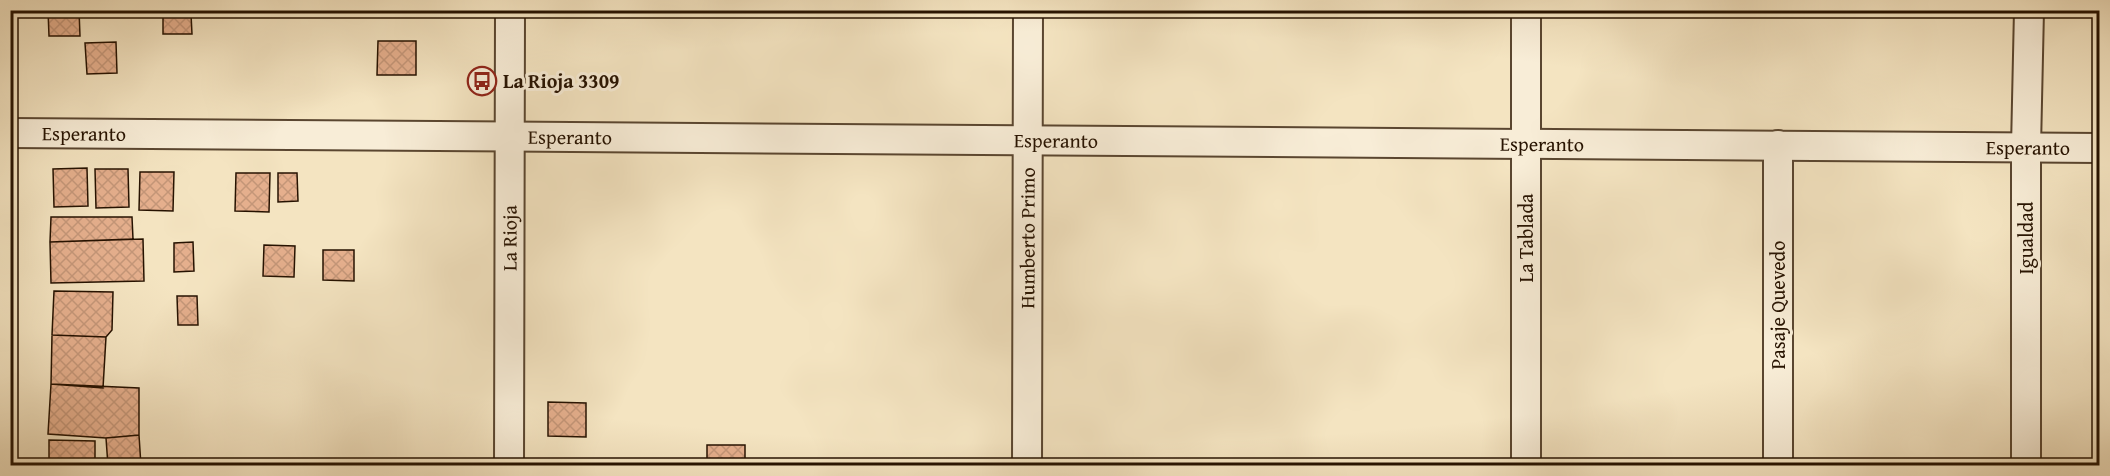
<svg xmlns="http://www.w3.org/2000/svg" width="2110" height="476" font-family="'Gentium Book Plus',serif">
  <style>
    .building { fill: url(#building-cross-hatch); stroke: #261200; stroke-width: 1.5 }
    .lines { fill: none; stroke-linecap: round; stroke-linejoin: round }
    .minor-casing { stroke: #5a4630; stroke-width: 32 }
    .minor { stroke: #f8edd7; stroke-width: 28 }
    .labels { text-anchor: middle; stroke-width: 6; stroke-linejoin: round; paint-order: stroke }
    .poi-label { font-size: 20px; font-weight: bold; fill: #261200; stroke: #f8edd7; text-anchor: start }
    .street-label { font-size: 20px; fill: #261200; stroke: #f8edd7 }
  </style>
  <defs>
    <pattern id="building-cross-hatch" width="8" height="8" patternUnits="userSpaceOnUse" patternTransform="scale(1.5)"><rect width="8" height="8" fill="#e5af8d"/><path d="M0 0l8 8M0 8l8-8" fill="none" stroke="#c49678"/></pattern>
  </defs>
  <rect width="100%" height="100%" fill="#f4e4c1"/>
  <filter id="stains"><feTurbulence type="fractalNoise" baseFrequency=".00333" numOctaves="4"/><feColorMatrix values="0 0 0 0 .2 0 0 0 0 .09 0 0 0 0 .02 0 0 0 .5 -.17"/></filter>
  <radialGradient id="worn" r=".72"><stop offset=".6" stop-color="#630" stop-opacity="0"/><stop offset="1" stop-color="#630" stop-opacity=".3"/></radialGradient>
  <path class="building" d="M48,10H79L80,36H49Z
    M288,10H319V16L288,15Z
    M163,14H191L192,34H163Z
    M378,41H416V75H377Z
    M116,42L117,73L87,74L85,43Z
    M87,168L88,206L54,207L53,169Z
    M95,169H128L129,207L96,208Z
    M140,172H174L173,211L139,210Z
    M236,173H270L269,212L235,211Z
    M278,173H297L298,201L278,202Z
    M51,217H132L133,239L50,242Z
    M143,239L144,281L51,283L50,242Z
    M193,242L194,271L174,272V243Z
    M264,245L295,246L294,277L263,276Z
    M323,250H354V281L323,280Z
    M54,291L113,292L112,330L106,337L52,335Z
    M177,296H197L198,325H178Z
    M52,335L106,337L103,388L51,384Z
    M51,384L139,388V435L106,438L48,434Z
    M548,402L586,403V437L548,436Z
    M139,435L141,466H108L106,438Z
    M49,440L95,441V466H49Z
    M707,445H745V466H707Z"/>
  <g class="lines">
    <g class="minor-casing">
      <g id="minor">
        <path d="M1526,10V466"/>
        <path id="s1" d="M10,133L2100,148"/>
        <path d="M1778,145V466"/>
        <path id="s2" d="M509,466L510,10"/>
        <path id="s3" d="M1027,466L1028,10"/>
        <path d="M2026,466V147L2029,10"/>
      </g>
    </g>
    <use href="#minor" class="minor"/>
  </g>
  <defs>
    <g id="bus-ring" transform="scale(1.5)"><circle r="9.5" fill="#f8edd7" stroke="#8f2418" stroke-width="1.5"/><path d="M-5-6H5V4H4V6H2V4H-2V6H-4V4H-5ZM-3.5-4V0h7V-4ZM-3.5 1.2v1.5H-2V1.2ZM2 1.2v1.5H3.5V1.2Z" fill="#8f2418"/></g>
  </defs>
  <g fill-rule="evenodd">
    <use href="#bus-ring" x="482" y="81"/>
  </g>
  <g class="labels">
    <g class="poi-label">
      <text x="503" y="88">La Rioja 3309</text>
    </g>
    <g class="street-label">
      <text dy="7" stroke="none"><textPath href="#s1" startOffset="74">Esperanto</textPath></text>
      <text dy="7" stroke="none"><textPath href="#s1" startOffset="560">Esperanto</textPath></text>
      <text dy="7" stroke="none"><textPath href="#s1" startOffset="1046">Esperanto</textPath></text>
      <text dy="7" stroke="none"><textPath href="#s1" startOffset="1532">Esperanto</textPath></text>
      <text dy="7" stroke="none"><textPath href="#s1" startOffset="2018">Esperanto</textPath></text>
      <text dy="7" stroke="none"><textPath href="#s2" startOffset="228">La Rioja</textPath></text>
      <text dy="7" stroke="none"><textPath href="#s3" startOffset="228">Humberto Primo</textPath></text>
      <text transform="translate(1526 238) rotate(-90)" y="7">La Tablada</text>
      <text transform="translate(2026 238) rotate(-90)" y="7">Igualdad</text>
      <text transform="translate(1778 305) rotate(-90)" y="7">Pasaje Quevedo</text>
    </g>
  </g>
  <rect width="2110" height="476" fill="none" stroke="#f4e4c1" stroke-width="36"/>
  <rect x="12" y="12" width="2086" height="452" fill="none" stroke="#261200" stroke-width="3"/>
  <rect x="18" y="18" width="2074" height="440" fill="none" stroke="#261200" stroke-width="1.5"/>
  <rect width="100%" height="100%" filter="url(#stains)"/>
  <rect width="100%" height="100%" fill="url(#worn)"/>
</svg>
